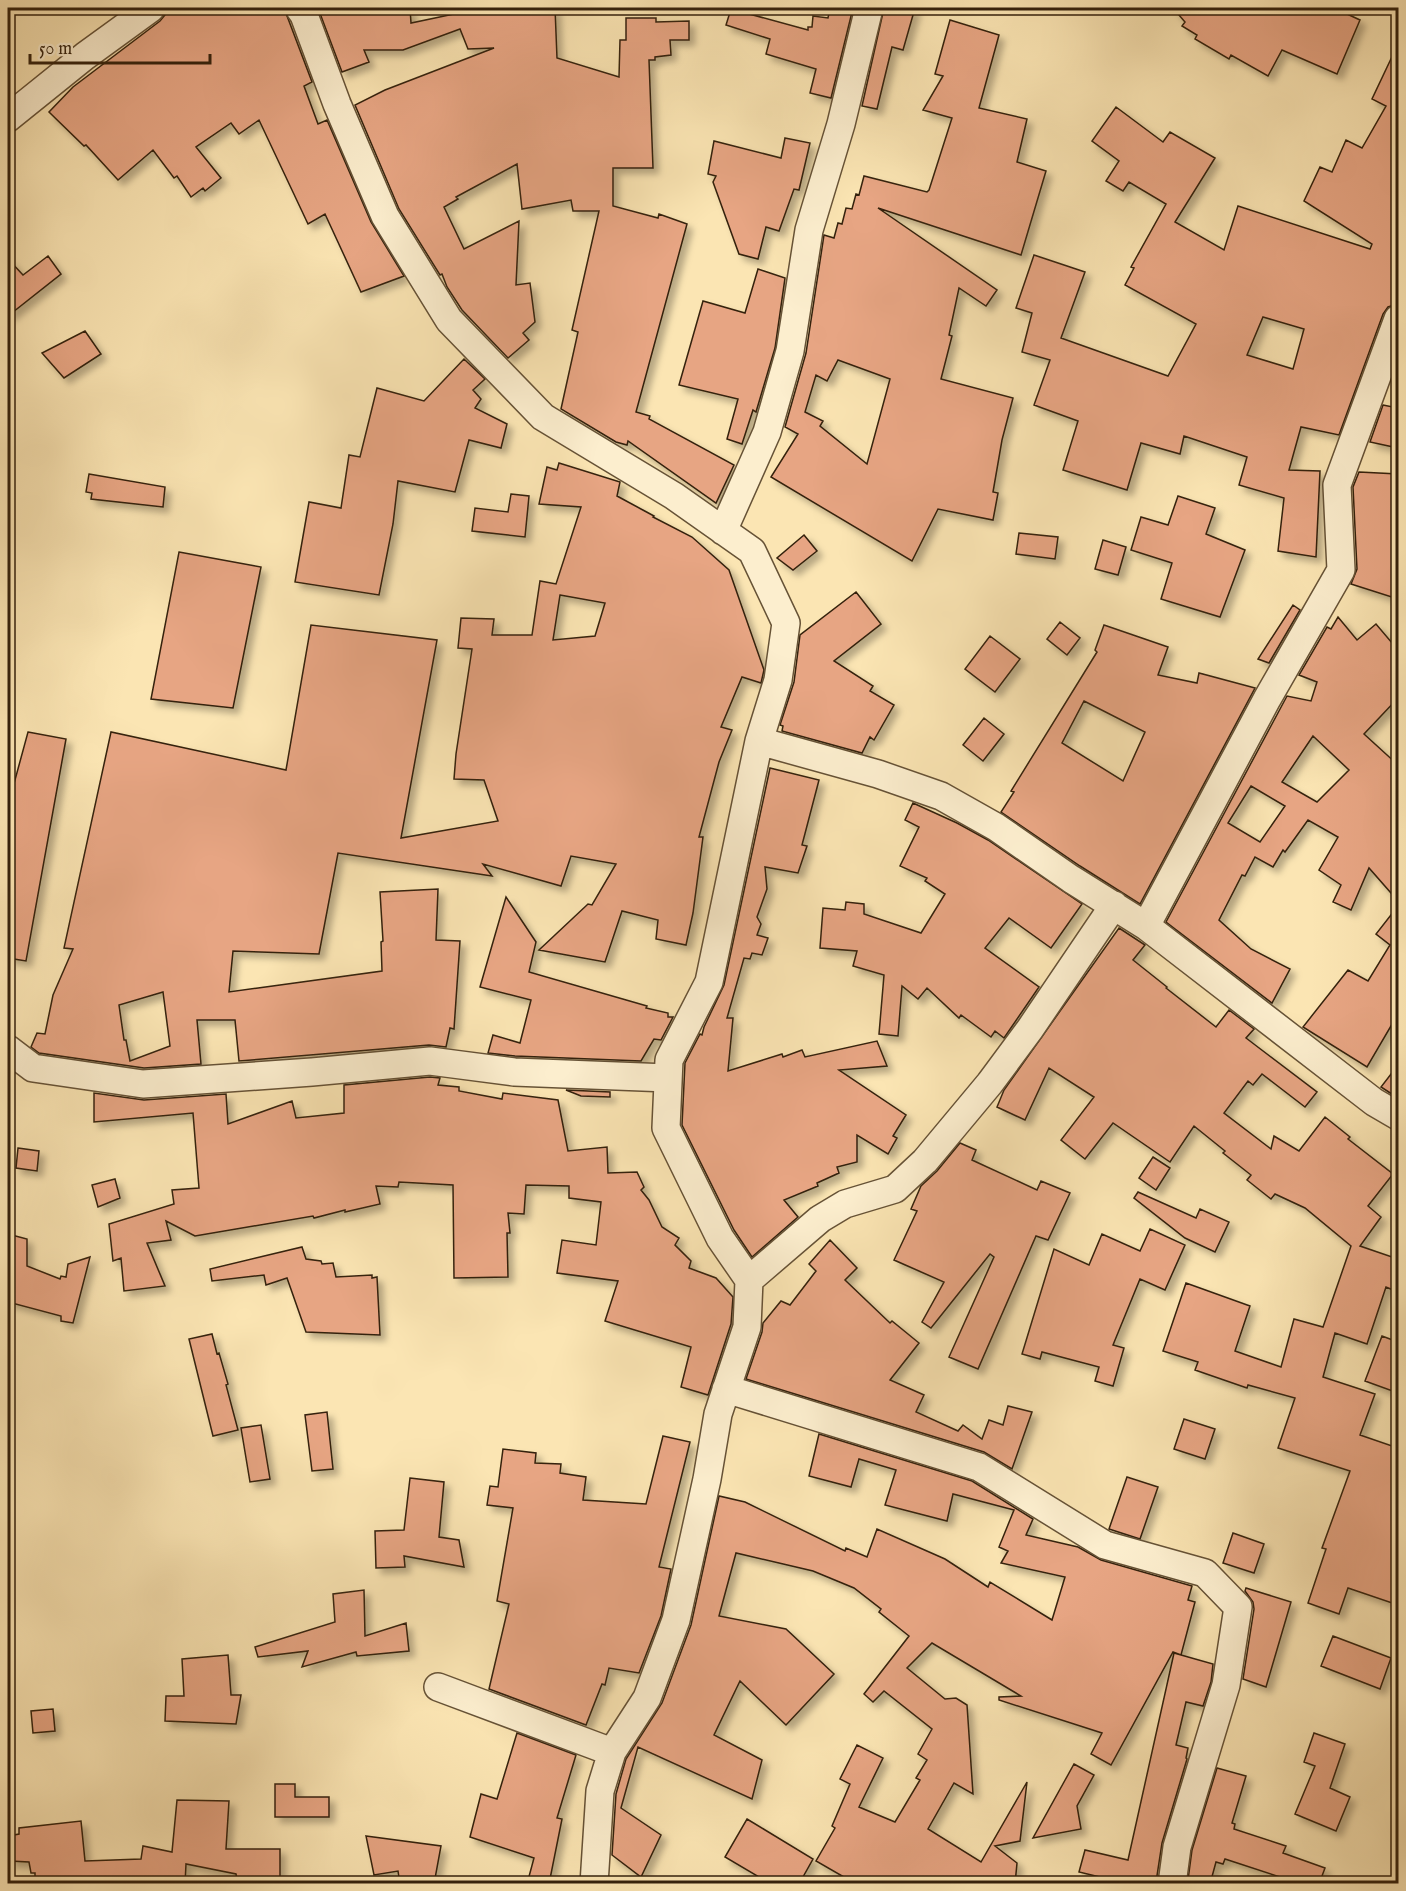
<svg xmlns="http://www.w3.org/2000/svg" width="1406" height="1891" font-family="'IM FELL English',serif">
  <style>
    .building { fill: #e7a583; stroke: #34210c; stroke-width: 1.5; fill-rule: evenodd; filter: url(#shadow) }
    .lines { fill: none; stroke-linecap: round; stroke-linejoin: round }
    .street-casing { stroke: #665236; stroke-width: 30 }
    .street { stroke: #fceece; stroke-width: 27 }
  </style>
  <defs>
    <filter id="shadow"><feDropShadow dx="5.5" dy="5.5" stdDeviation="3" flood-color="#0004"/></filter>
  </defs>
  <rect width="100%" height="100%" fill="#fbe5b3"/>
  <filter id="stains"><feTurbulence type="fractalNoise" baseFrequency=".00333" numOctaves="4"/><feColorMatrix values="0 0 0 0 .2 0 0 0 0 .09 0 0 0 0 .02 0 0 0 .5 -.17"/></filter>
  <radialGradient id="worn" r=".72"><stop offset=".6" stop-color="#630" stop-opacity="0"/><stop offset="1" stop-color="#630" stop-opacity=".3"/></radialGradient>
  <path class="building" d="M167,8H284L312,82L304,86L318,124L327,120L371,222L404,276L361,292L325,214L308,224L259,120L239,134L231,123L196,147L221,178L205,191L203,188L191,197L177,176L174,178L153,150L118,180L86,145L84,146L49,112L73,87L160,21L165,15Z
    M318,8H410L411,23L454,14L452,10H470L486,8L487,11H495V8H555L557,58L619,77L620,40H626V18H656V22L689,21V40H670L671,55L655,57V60H649L653,168H613V206L658,218L659,214L687,224L636,412L650,416L649,419L734,465L716,503L628,441L627,445L616,442L561,409L578,332L572,330L599,211H573L571,200L522,209L517,164L456,197L458,199L444,207L464,249L519,221L516,285L530,283L535,322L523,333L529,340L508,358L462,310L447,287L442,274L440,275L399,209L355,105L385,90L494,48L468,49L460,29L403,50H364L369,62L342,72Z
    M830,8H853L831,98L810,93L816,69L766,54L770,39L726,25L731,9L808,30V27H812L813,16L828,18Z
    M884,8H915L903,50L892,47L877,109L862,106Z
    M1173,8H1334L1360,20L1337,74L1282,50L1268,76L1231,55L1229,59L1195,39L1197,35L1182,26L1185,22Z
    M950,20L999,35L979,108L1027,119L1017,162L1046,171L1021,255L878,208L997,290L986,306L959,288L949,335L952,336L941,379L1013,398L1002,440L993,492L998,493L993,520L938,509L912,561L771,477L798,434L785,427L806,353L824,235L834,238L838,223L842,224L846,208L852,209L856,194L859,195L864,176L927,192L929,190L952,118L923,110L943,76L935,74ZM838,360L890,379L867,464L820,426L823,421L805,412L816,375L827,381Z
    M1398,44V304L1388,307L1383,314L1339,435L1301,427L1289,470L1320,471L1316,557L1278,551L1284,498L1239,485L1247,457L1184,436L1180,454L1141,443L1127,490L1063,470L1078,421L1034,405L1050,360L1022,352L1032,313L1016,308L1034,255L1085,272L1061,338L1168,376L1196,324L1125,285L1134,268L1131,267L1166,204L1129,182L1123,191L1106,181L1119,161L1092,141L1116,107L1163,142L1170,132L1215,158L1175,222L1224,250L1238,206L1370,249L1372,244L1304,201L1320,167L1332,172L1346,140L1362,148L1386,106L1372,99ZM1263,317L1304,329L1293,369L1247,355Z
    M785,138L810,143L799,190L794,189L779,231L766,227L758,259L739,254L713,182L716,176L708,174L714,141L781,158Z
    M48,256L61,274L8,316V259L23,275Z
    M758,269L785,278L775,348L756,412L753,410L742,444L727,439L738,399L679,385L703,301L745,313Z
    M85,331L101,354L64,378L42,353Z
    M464,359L485,379L473,390L481,399L475,408L507,424L501,448L469,440L455,492L398,481L393,524L379,595L295,582L309,502L341,508L349,455L360,457L377,388L424,401Z
    M1383,405L1398,408V448L1370,442Z
    M559,463L620,482L617,496L654,516L653,517L692,537L729,570L764,670L761,683L742,677L721,727L732,730L719,762L699,837H703L693,913L686,945L656,939L658,920L622,911L605,962L539,950L588,904L592,905L616,864L571,856L561,886L483,864L492,876L338,853L319,954L233,951L229,992L382,971L381,942L383,941L380,892L438,889L436,940L460,941L454,1029L450,1028L446,1047L429,1045L239,1061L235,1020H197L201,1064L144,1068L39,1053L31,1047L37,1033L45,1034L53,995L73,949L64,948L111,732L286,770L311,625L437,640L401,838L498,821L484,780L454,779L456,754L472,649L458,648L461,618L494,619L492,635H532L540,581L556,584L581,507L539,504L547,467L557,470ZM560,595L605,603L595,636L553,640ZM163,992L170,1046L130,1061L126,1040H124L119,1005Z
    M1359,472L1398,474V554L1392,575L1398,577V599L1351,584L1357,569L1353,487Z
    M89,474L165,487L163,507L91,499L92,493L86,492Z
    M511,494L529,496L525,537L472,531L475,508L508,512Z
    M1178,496L1215,508L1206,534L1245,550L1220,617L1161,599L1172,563L1131,550L1141,517L1168,525Z
    M1019,533L1058,537L1055,559L1016,554Z
    M804,535L817,551L793,570L777,558Z
    M1103,540L1126,547L1118,575L1095,569Z
    M179,552L261,567L233,708L151,699Z
    M856,592L881,624L834,661L873,686L870,691L894,705L874,740L870,737L862,753L782,731L783,726L780,725L794,682L800,635Z
    M1293,605L1300,610L1269,663L1258,659Z
    M1338,617L1357,640L1376,624L1398,650V698L1364,734L1398,765V901L1369,868L1351,910L1333,902L1341,885L1319,870L1338,837L1308,820L1285,852L1283,850L1273,867L1255,857L1245,876L1242,875L1219,920L1251,949L1290,969L1272,1003L1166,922L1287,696L1311,701L1317,682L1299,675L1327,627L1331,629ZM1313,736L1349,770L1317,802L1282,782ZM1251,786L1285,806L1260,842L1228,823Z
    M1060,622L1080,638L1067,655L1047,639Z
    M1104,625L1168,647L1158,675L1197,683L1199,673L1255,688L1140,904L1080,866L1001,812L1014,792L1011,791L1097,652L1095,650ZM1084,701L1145,732L1123,781L1062,743Z
    M990,636L1020,659L995,692L965,669Z
    M984,718L1004,734L983,761L963,745Z
    M28,732L66,739L26,961L8,958V791H12Z
    M770,768L819,780L802,845L807,846L798,873L765,867L767,889L757,917L761,924L757,935L768,938L762,955L752,953L750,959L744,958L727,1018H733L728,1071L782,1054L783,1057L802,1050L805,1057L877,1041L887,1066L839,1070L906,1115L893,1136L897,1138L888,1154L857,1135V1162L837,1167L839,1173L817,1183L818,1186L784,1200L798,1217L752,1257L734,1230L682,1125L685,1063L700,1034L702,1035L704,1027L724,985Z
    M913,803L957,823L988,840L1082,904L1051,948L1009,918L985,948L1039,987L1004,1038L995,1031L991,1037L961,1015L959,1018L927,988L918,999L902,986L898,1036L879,1034L884,975L853,966L857,951L820,948L823,908L845,910L846,902L864,904V914L921,933L945,894L925,881L927,878L900,866L919,827L905,820Z
    M506,897L536,942L529,972L647,1006L646,1008L668,1013V1017H673L661,1040L654,1039L641,1061L515,1056L488,1053L493,1035L520,1043L531,1000L480,987Z
    M1398,906V1014L1367,1067L1303,1027L1348,970L1368,981L1390,945L1376,934Z
    M1119,928L1145,945L1133,960L1167,987L1166,988L1216,1027L1229,1010L1254,1029L1246,1038L1317,1092L1305,1107L1262,1074L1253,1085L1248,1081L1224,1113L1271,1149L1274,1136L1299,1151L1325,1117L1350,1137L1348,1139L1393,1174L1368,1206L1381,1217L1360,1246L1398,1259V1292L1386,1287L1367,1344L1335,1333L1323,1377L1375,1394L1360,1435L1398,1448V1605L1348,1588L1339,1614L1308,1603L1326,1549L1322,1548L1350,1471L1278,1448L1295,1398L1248,1385L1247,1388L1195,1370L1198,1362L1163,1351L1186,1283L1250,1306L1235,1351L1281,1367L1294,1319L1323,1327L1351,1246L1305,1208L1275,1194L1271,1199L1247,1180L1251,1175L1223,1153L1225,1151L1194,1126L1170,1162L1113,1123L1085,1159L1061,1140L1094,1097L1049,1068L1025,1120L997,1107L1004,1090Z
    M1398,1065V1098L1381,1087Z
    M430,1077L440,1078L438,1085L459,1087V1091L502,1099L503,1093L558,1100L568,1151L607,1147L608,1173L637,1172L644,1187L641,1190L649,1200L662,1227L679,1238L675,1245L691,1261L689,1268L716,1278L733,1297L731,1324L708,1395L681,1387L691,1347L605,1321L618,1281L557,1273L562,1240L596,1245L601,1202L569,1198V1186L526,1185L524,1214L508,1213L510,1233H507L508,1277L454,1278L453,1185L399,1182L398,1187L376,1186L380,1204L345,1212V1210L314,1218L313,1216L195,1236L166,1221L171,1240L147,1243L165,1286L124,1291L121,1258L113,1261L109,1224L174,1204L172,1190L199,1188L193,1113L94,1122V1093L144,1100L226,1094L228,1124L292,1101L296,1118L344,1113V1085Z
    M566,1090L610,1092V1097L581,1096Z
    M960,1143L976,1150L972,1160L1037,1190L1041,1181L1070,1193L1048,1240L1036,1236L978,1369L949,1357L994,1257L990,1254L931,1328L922,1322L944,1282L894,1260L917,1211L911,1209L921,1186L937,1171Z
    M18,1148L39,1151L37,1171L16,1168Z
    M1153,1157L1170,1168L1156,1190L1139,1178Z
    M115,1179L120,1198L98,1207L92,1185Z
    M1138,1192L1196,1218L1200,1209L1229,1222L1215,1252L1185,1238L1134,1198Z
    M1150,1229L1185,1245L1165,1290L1140,1279L1113,1345L1124,1348L1113,1386L1095,1381L1099,1367L1042,1352L1040,1359L1022,1354L1054,1249L1089,1265L1102,1234L1140,1251Z
    M8,1234L27,1239V1266L60,1279L61,1276L66,1277L68,1264L90,1257L73,1323L61,1321V1316L8,1302Z
    M830,1240L857,1268L845,1280L890,1323L892,1321L919,1343L890,1380L924,1395L916,1412L958,1431L963,1425L982,1439L989,1420L1003,1425L1008,1406L1032,1412L1012,1469L984,1452L746,1379L762,1332L763,1323L781,1301L790,1305L816,1271L809,1264Z
    M302,1247L306,1259L321,1261L322,1264L333,1263L336,1277L372,1275V1278L377,1277L380,1335L306,1332L287,1278L266,1285L264,1275L212,1281L210,1269Z
    M212,1334L217,1354L219,1353L228,1384L226,1385L238,1430L213,1436L189,1339Z
    M1382,1336L1398,1342V1393L1365,1381Z
    M327,1412L333,1469L312,1471L305,1415Z
    M1184,1419L1215,1429L1205,1459L1174,1449Z
    M261,1425L270,1479L250,1482L241,1428Z
    M819,1434L972,1481L1033,1519L1026,1535L1078,1547L1101,1560L1192,1586L1188,1600L1195,1602L1181,1655L1173,1652L1111,1765L1091,1754L1102,1733L999,1700V1697L1021,1696L932,1643L907,1668L945,1699L956,1698L967,1705L973,1794L954,1783L928,1829L981,1862L1027,1782L1020,1841L995,1846L1017,1863L1015,1884H856L816,1861L835,1828L832,1826L850,1784L840,1779L857,1745L883,1758L859,1807L895,1822L920,1780L916,1778L927,1760L918,1754L932,1729L884,1691L873,1702L864,1694L909,1636L879,1612L881,1609L854,1588L813,1571L736,1553L719,1616L786,1629L834,1674L786,1725L740,1681L714,1735L762,1760L752,1799L638,1747L621,1808L661,1835L641,1877L612,1855L616,1794L626,1759L662,1703L691,1625L719,1496L745,1502L845,1551L846,1548L867,1557L877,1529L945,1559L988,1587L990,1582L1052,1620L1065,1577L1001,1563L1008,1551L999,1547L1014,1510L953,1494L947,1521L885,1505L896,1470L859,1459L851,1487L809,1476Z
    M663,1436L690,1442L659,1567L671,1569L661,1616L639,1673L609,1668L605,1685L602,1684L586,1725L489,1689L509,1604L497,1601L513,1508L487,1505L490,1486L498,1487L503,1449L536,1453L535,1463L561,1464L560,1473L586,1477L583,1500L646,1504Z
    M1127,1477L1158,1487L1140,1539L1109,1529Z
    M410,1478L444,1482L439,1537L459,1540L464,1567L404,1556L405,1567L376,1568L375,1531L404,1530Z
    M1233,1533L1264,1544L1254,1573L1223,1563Z
    M1246,1588L1291,1602L1266,1687L1243,1679L1254,1609L1253,1602L1245,1591Z
    M364,1590L365,1636L406,1623L409,1651L357,1656L356,1652L302,1667L308,1651L258,1657L255,1647L335,1622L333,1594Z
    M1333,1636L1391,1658L1380,1689L1321,1666Z
    M1174,1653L1213,1664L1211,1682L1203,1706L1186,1702L1176,1745L1188,1748L1186,1758L1187,1759L1162,1843L1156,1882L1129,1884L1079,1872L1085,1850L1128,1860Z
    M228,1655L231,1695H241L236,1724L165,1721L166,1696H184L182,1659Z
    M53,1709L55,1731L33,1733L31,1711Z
    M517,1733L576,1755L557,1818L562,1819L549,1884H527L534,1858L470,1837L481,1794L497,1799Z
    M1314,1733L1345,1744L1330,1788L1350,1797L1336,1831L1295,1814L1315,1766L1304,1762Z
    M1074,1764L1094,1775L1077,1806L1081,1829L1033,1838Z
    M1217,1768L1246,1776L1232,1823L1235,1824L1234,1829L1286,1846L1283,1853L1325,1868L1319,1884H1285L1286,1879L1225,1859L1223,1864L1216,1862L1210,1884H1191L1192,1880H1188L1192,1850Z
    M275,1784H295V1797H329V1817H275Z
    M177,1800L229,1801L226,1849H280V1884H238L236,1874L186,1864L185,1884H35V1873H31L29,1862L10,1861L8,1836L19,1834V1828L81,1821L85,1861L141,1859L143,1846L172,1852Z
    M747,1819L813,1859L799,1884H771L725,1857Z
    M366,1836L441,1846L434,1884H400L398,1871L374,1875Z"/>
  <g class="lines">
    <g class="street-casing">
      <path id="street" d="M299,8L304,15L337,104L385,216L449,320L543,417L674,496L752,551L786,623L778,680L759,741L709,982L669,1060L666,1128L720,1238L749,1280L747,1327L718,1414L707,1479L676,1620L647,1698L612,1752L600,1791L594,1884
        M8,118L85,56L151,8
        M723,531L767,432L790,351L809,230L841,124L869,8
        M759,741L878,774L941,796L996,827L1071,879L1146,926L1374,1102L1398,1116
        M1146,926L1267,699L1341,570L1337,485L1398,319
        M8,1049L33,1068L143,1084L312,1072L430,1061L514,1072L668,1078
        M749,1280L820,1219L845,1204L895,1189L925,1161L990,1083L1030,1029L1114,905
        M726,1389L979,1467L1105,1545L1205,1573L1238,1607L1226,1685L1177,1847L1172,1884
        M438,1687L612,1752"/>
    </g>
    <use href="#street" class="street"/>
  </g>
  <rect width="1406" height="1891" fill="none" stroke="#fbe5b3" stroke-width="30"/>
  <rect x="9" y="9" width="1388" height="1873" fill="none" stroke="#34210c" stroke-width="3"/>
  <rect x="15" y="15" width="1376" height="1861" fill="none" stroke="#34210c" stroke-width="1.5"/>
  <path d="M30 54v9h180v-9" fill="none" stroke="#34210c" stroke-width="3"/>
  <text x="39" y="54" font-size="18" fill="#34210c" stroke="#fceece" stroke-width="4.5" paint-order="stroke">50 m</text>
  <rect width="100%" height="100%" filter="url(#stains)"/>
  <rect width="100%" height="100%" fill="url(#worn)"/>
</svg>
